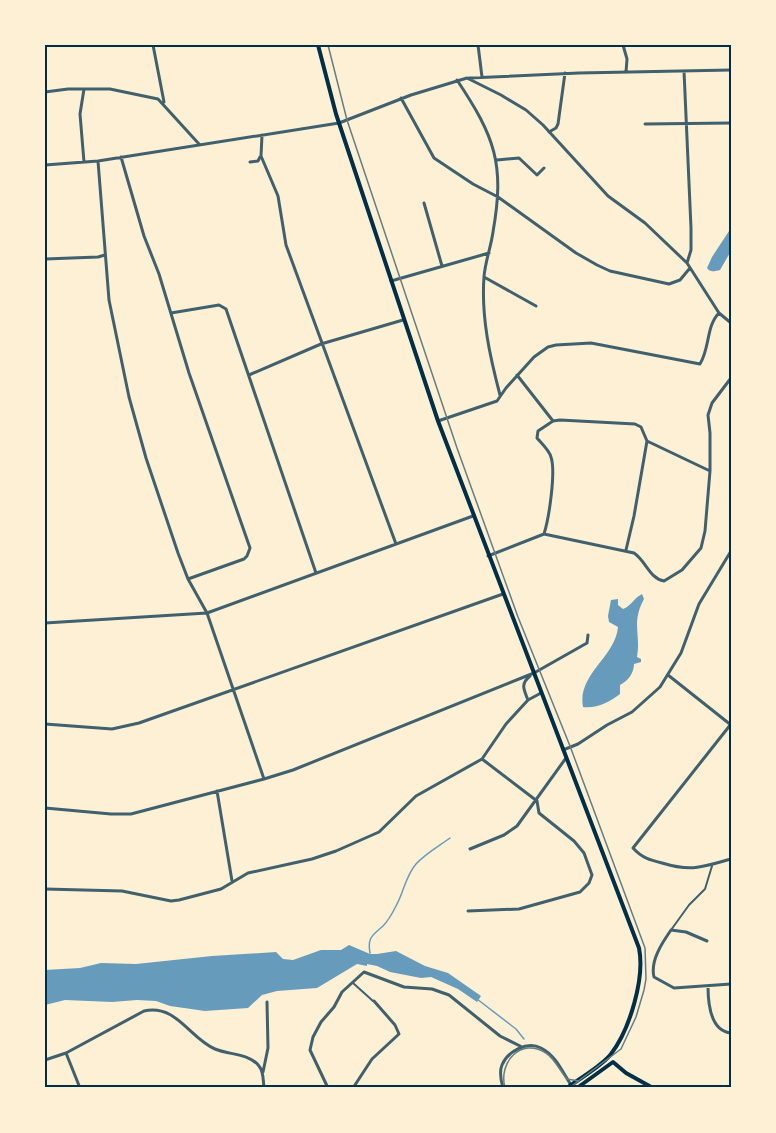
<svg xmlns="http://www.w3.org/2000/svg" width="776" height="1133" font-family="Manrope,sans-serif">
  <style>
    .water { fill: #669bbc }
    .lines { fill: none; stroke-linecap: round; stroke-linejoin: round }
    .stream { stroke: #669bbc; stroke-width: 1.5 }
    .pedestrian { stroke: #3f606c; stroke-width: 2 }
    .minor { stroke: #3f606c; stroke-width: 3 }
    .secondary { stroke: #003049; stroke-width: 4 }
    .tram { stroke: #657d81; stroke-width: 1.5 }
    .neatline { fill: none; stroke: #003049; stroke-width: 2 }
  </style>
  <rect width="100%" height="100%" fill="#fdf0d5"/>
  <path class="water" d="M731,228V251L720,270C715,271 710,273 707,268L712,257Z
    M642,594L644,599C631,623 641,633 637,657L641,659V662L634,664C634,673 628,681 620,685V694C610,702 596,709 583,707C577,674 615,658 618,627L609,622L608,616L611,600L618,599V605L623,609C631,606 634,598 642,594Z
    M349,945L370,954H377L396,951L425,966L448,973L481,996L477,1002L458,989L431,977L421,978L390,972L377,966L367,964V966L357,964L317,988L277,991L262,995L248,1008L205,1011L170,1006L156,1001L137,1000L112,1002L65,1000L45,1005V970L80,968L101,963L136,964L212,956L276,952L283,959L293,960L321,950H341Z"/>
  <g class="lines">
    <path class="stream" d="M370,953C367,937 373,935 383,926C388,921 393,912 396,906C404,892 405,877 416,864C425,854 439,846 450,838
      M477,999L516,1029L524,1039"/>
    <path class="pedestrian" d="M671,930L689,905L705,889L712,866
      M353,983L373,1001"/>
    <path class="minor" d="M153,45L164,102
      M478,45L482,77
      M623,45L627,59L626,72
      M684,71L691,228V250L687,263
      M469,78L579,73L731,70
      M457,80C495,137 505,164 493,232C491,247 485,262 484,277C481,317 490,357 500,395
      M45,92L68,89H110L158,99L199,144
      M401,98L434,158L473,184L498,197L576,253L597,265L610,271L669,284L680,280L690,268
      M645,124L731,123
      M549,132L556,128L558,124L565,73
      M262,135L261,156L278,196L286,245L396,544
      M121,157L144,236L159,274L189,373L250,548L247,556L244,559L188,579
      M497,160L519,158L537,175L544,168
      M98,161L109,300L129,397L146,458L178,553L188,579L207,613L264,779
      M84,162L80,114L84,89
      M250,162L258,161L260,157
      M45,165L98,161L339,123L411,95L467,78L501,95L526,110L543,125L608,196L645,223L687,263L719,313L731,323
      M424,203L442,266
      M45,259L98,257L105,255
      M484,277L536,306
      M391,281L489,253
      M171,313L219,305L226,309L316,573
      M249,375L321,344L403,320
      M517,375L553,421
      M438,421L497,401L506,388L534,357L548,347L556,345L591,343L700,364C710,348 706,326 719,313
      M544,534C549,518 556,472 551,457C549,450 542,444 537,438L538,431L553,421L560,420L635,424L641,427L647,441
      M626,550L634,516L647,441L710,471
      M488,556L544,534L634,553C646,561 649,578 664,581L682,570L701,548L705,531L710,471V433L708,415L712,403L731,378
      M45,623L207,613L473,516
      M668,675L731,725
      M528,700L541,693
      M45,724L112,729L139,723L503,594
      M731,724L633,848C642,858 650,860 662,863C692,872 702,867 731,859
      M563,750L578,744L607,725L632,712L660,687L681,653L699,604L731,551
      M217,791L232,881
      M45,808L111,814H131L264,779L293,770L534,673L587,643L588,635
      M470,849L504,835L517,826L566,758
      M45,889L122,891L171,901L179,900L221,889L248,873L312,859L336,851L379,832L416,796L482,759L506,724L528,700C524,690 520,684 530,676
      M468,911L519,909L580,892L589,883L592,875L584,853L574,841L539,813L537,801L482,759
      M707,941L686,932L671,930C662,943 650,961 654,977L674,988L731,984
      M708,986C708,1003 710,1031 731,1033
      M66,1053L80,1088
      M45,1060L66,1053L144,1011C177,1004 189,1038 215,1049C229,1055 249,1053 259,1066C264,1072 263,1080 264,1088
      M263,1072L268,1048L267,1002
      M328,1088L310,1050L313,1037L321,1022L334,1007L342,992L364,972L404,987L432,989L449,995L500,1036L522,1047
      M353,1088L372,1059L399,1034L395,1025L374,1001
      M503,1088C501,1081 499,1072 502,1065C508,1051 527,1041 541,1048C557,1056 563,1074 573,1088"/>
    <path class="secondary" d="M318,45L336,114L438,421L639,948C645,978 630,1029 611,1054C602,1066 580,1078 567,1088
      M577,1088L613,1062L626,1073L653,1088"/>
    <path class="tram" d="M328,45L347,120L457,448L518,617L570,746L645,948L646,979L644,990L636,1017L621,1049L569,1088
      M505,1088C498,1062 521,1037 546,1053C555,1059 560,1071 567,1079L579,1081"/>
  </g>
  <rect width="776" height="1133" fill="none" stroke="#fdf0d5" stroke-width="93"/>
  <rect x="46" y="46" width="684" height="1040" class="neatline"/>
</svg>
